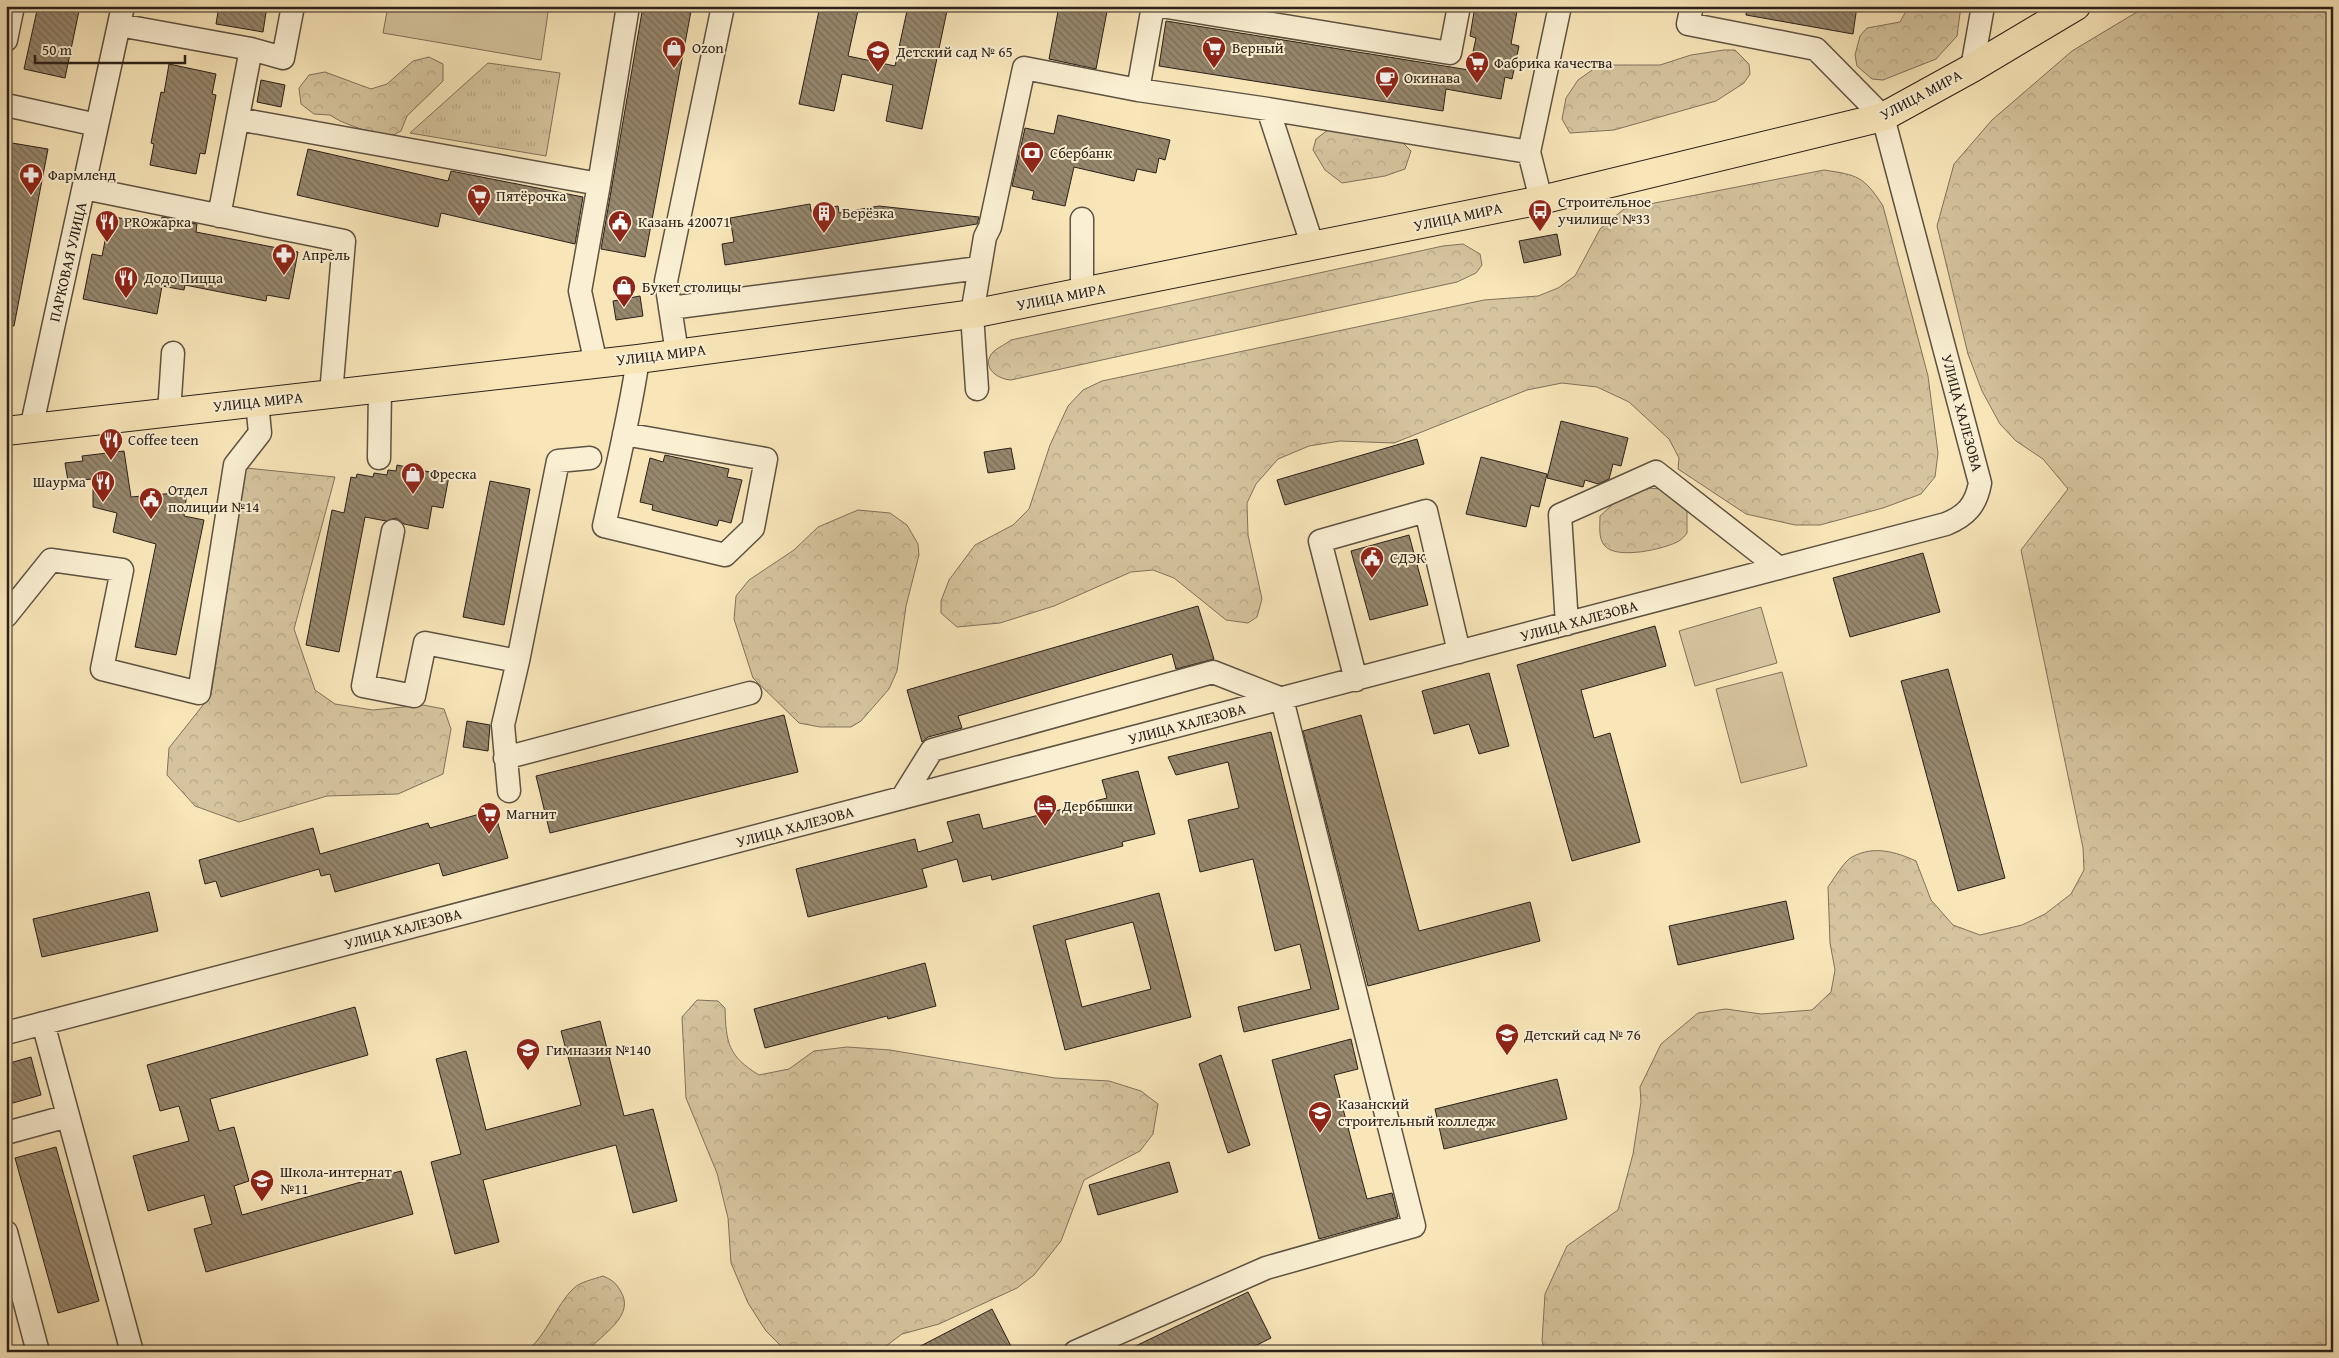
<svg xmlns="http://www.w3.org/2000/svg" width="2339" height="1358" font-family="'Gentium Book Plus',serif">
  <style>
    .green { fill: #d5c49e; stroke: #80725c }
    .forest { fill: url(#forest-crowns); stroke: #80725c }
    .park { fill: url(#park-tufts); stroke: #80725c }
    .building { fill: url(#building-back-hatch); stroke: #2b201a; fill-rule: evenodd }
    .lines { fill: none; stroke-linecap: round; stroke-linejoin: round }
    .minor-casing { stroke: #5e5242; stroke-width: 25 }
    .major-casing { stroke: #2b201a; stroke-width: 30 }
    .minor { stroke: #faefd2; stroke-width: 22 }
    .major { stroke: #f8e6b9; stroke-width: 28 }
    .labels { text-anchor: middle; stroke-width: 4; stroke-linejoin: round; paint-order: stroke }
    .poi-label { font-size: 15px; fill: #2b201a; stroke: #faefd2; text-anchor: start }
    .street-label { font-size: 15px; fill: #2b201a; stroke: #faefd2 }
  </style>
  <defs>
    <pattern id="forest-crowns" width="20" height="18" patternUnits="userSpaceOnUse" patternTransform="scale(1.25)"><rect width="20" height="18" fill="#d5c49e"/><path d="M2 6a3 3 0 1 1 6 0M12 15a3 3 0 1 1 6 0" fill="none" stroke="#b7a888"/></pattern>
    <pattern id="park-tufts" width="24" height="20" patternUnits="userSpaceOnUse" patternTransform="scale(1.25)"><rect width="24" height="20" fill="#d5c49e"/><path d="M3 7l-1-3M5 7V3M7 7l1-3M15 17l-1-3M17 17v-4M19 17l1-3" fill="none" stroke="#b7a888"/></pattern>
    <pattern id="building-back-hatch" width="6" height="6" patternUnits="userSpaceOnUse" patternTransform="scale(1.25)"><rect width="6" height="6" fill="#96876d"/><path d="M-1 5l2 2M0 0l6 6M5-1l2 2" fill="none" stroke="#7b6e59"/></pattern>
  </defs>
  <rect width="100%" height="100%" fill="#f8e6b9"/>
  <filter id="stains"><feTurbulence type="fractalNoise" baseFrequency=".004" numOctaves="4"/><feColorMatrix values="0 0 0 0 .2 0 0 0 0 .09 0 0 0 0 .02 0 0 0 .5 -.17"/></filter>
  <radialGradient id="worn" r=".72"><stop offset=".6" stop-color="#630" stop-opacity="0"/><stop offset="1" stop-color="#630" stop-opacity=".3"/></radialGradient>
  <path class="green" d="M388,6H549L541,60L383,33Z
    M1761,607L1777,663L1695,686L1679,631Z
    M1782,672L1807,766L1741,783L1716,689Z"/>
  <path class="forest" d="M1909,6H1961L1957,36L1936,59L1883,80L1872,79L1857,66L1855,55L1860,36L1867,28L1900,22Z
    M2147,6H2333V1352H1545L1542,1341L1545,1294L1567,1246L1618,1210L1633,1154L1641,1102L1640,1087L1661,1044L1698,1013L1726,1009L1761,1014L1812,1010L1831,992L1835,970L1830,943L1828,887C1833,880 1845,860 1852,857C1874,845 1896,852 1916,861L1931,900L1953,925L1980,935L2022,925L2045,914L2071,894L2084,870L2083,848L2021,550L2068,489L2043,459L2016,441L2000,424L1982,391L1968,354L1937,226L1954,164L1992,120L2072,51Z
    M1724,50H1735L1749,64L1750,74L1744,83L1716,101L1614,130L1570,133L1562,119L1566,98L1578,80L1595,68L1605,65H1660L1691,55Z
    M429,57L443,64V81L407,116L401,131L386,139L340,121L330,115L314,114L301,104L299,88L309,75L325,72L371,89L387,84L413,61Z
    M1333,126L1397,137L1411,151L1405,169L1385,176L1342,183L1325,170L1313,150L1316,139Z
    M1824,170C1857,175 1864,176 1883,206L1928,376L1938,453L1935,477L1921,494L1883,508L1820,525H1795L1746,514L1678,469L1679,458L1669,439L1629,402L1597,387L1562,383L1527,390L1394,443L1340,441L1309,446L1278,459L1256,484L1247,503L1248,535L1262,599L1257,617L1248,623L1226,620L1174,578L1153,570L1131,572L1054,606L1000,623L957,627L941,613V601L949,580L975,545L1013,525L1029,509L1050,445L1068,406L1083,390L1102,381L1484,300L1538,296L1558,288L1575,276L1600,229L1624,209Z
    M1463,244L1480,254L1482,265L1476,273L1457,282L1011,380C995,379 980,365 994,351C999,347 1006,344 1011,340L1443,246Z
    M246,468L335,477L294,629L315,690L335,704L373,710L423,705L444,709L451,729L443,774L398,794L327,796L239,822L195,806L167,775L169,748L211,695Z
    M1644,488L1665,489L1687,512V533C1685,536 1682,539 1679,541C1665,549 1617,560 1605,546C1598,539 1600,525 1600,516L1623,495Z
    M858,510L890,513L907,525L918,544L919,555L906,606L897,671L889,689L861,721L851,727H820L799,723L753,678L734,619L736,596L749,580L794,550L818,527Z
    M697,1000L718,1001L725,1008C726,1043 728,1056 759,1075L789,1069L814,1051L847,1047L890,1050L1055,1078L1109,1081L1141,1091L1158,1104L1153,1134L1140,1151L1084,1180L1061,1241L1034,1275L1017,1288L939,1324L902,1334L878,1352H795L780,1345L766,1331L748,1303L731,1263L728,1218L717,1173L686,1098L682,1017Z
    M603,1276C612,1280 615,1282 620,1290C637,1316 601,1334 587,1352H523C543,1344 556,1304 574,1288C580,1282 594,1279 603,1276Z"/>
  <path class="park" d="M488,63L560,73L546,156L410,133Z"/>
  <path class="building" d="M38,6H80L65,78L24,69Z
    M219,6H267L263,32L216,24Z
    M643,6H692L645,257L601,249Z
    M820,6H859L848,56L895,66L908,6H948L922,129L886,121L893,85L842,74L834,111L799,104Z
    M1059,6H1108L1096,69L1049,59Z
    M1475,6H1518L1511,44L1519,46L1512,79L1505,77L1501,99L1446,89L1443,111L1159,66L1166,21L1469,70L1476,38L1470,36Z
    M1747,6H1857L1853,34L1746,15Z
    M169,64L216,74L212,94L216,95L205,154L200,153L196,174L150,165L154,144L151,143L161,92L164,93Z
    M261,80L285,85L281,107L257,102Z
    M1058,115L1170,140L1165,160L1159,158L1156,173L1137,169L1134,181L1074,167L1065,206L1032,199L1034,191L1012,186L1025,128L1054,134Z
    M6,142L48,149L14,326L6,325Z
    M308,149L448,181L451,171L583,197L575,244L441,213L438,227L297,195Z
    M810,204L811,211L838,206L839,213L879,206L979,217L977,224L725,265L722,244L734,242L730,218Z
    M110,216L160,226L162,217L197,224L196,232L298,252L289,299L267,295L266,301L185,285L184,290L162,286L157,314L83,299L92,254L102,256Z
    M1557,234L1561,255L1524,263L1519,241Z
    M640,296L643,316L616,320L613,301Z
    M1561,421L1628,438L1621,466L1613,464L1609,479L1598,484L1585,480L1583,487L1547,478Z
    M1417,439L1424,464L1285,505L1277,480Z
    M1011,448L1015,469L988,473L984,452Z
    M124,451L131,497L187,492L184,516L204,520L176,655L135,647L156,544L113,532L117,513L93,507V479L68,481L65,463L83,461L82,456Z
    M665,455L729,469L727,477L742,480L731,523L719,520L717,526L652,510L653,505L640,502L650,458L663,462Z
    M1481,457L1547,474L1539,507L1531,505L1526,527L1466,514Z
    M397,465L449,476L443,508L432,506L428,529L404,524L396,518L386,521L365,517L339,652L306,645L332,510L344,513L351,477L356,478L357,474L373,477L374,473L387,475L388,470L396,471Z
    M490,481L530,489L504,625L463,617Z
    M1409,535L1428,605L1370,620L1351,551Z
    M1923,553L1940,612L1850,637L1833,578Z
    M1198,606L1214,659L1176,669L1172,654L958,716L962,728L928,737L922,742L907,690Z
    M1655,626L1666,666L1581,690L1594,738L1610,733L1640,842L1572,861L1517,665Z
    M1948,669L2005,878L1958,891L1901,681Z
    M1489,673L1509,746L1479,754L1469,724L1434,734L1422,691Z
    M784,715L798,772L550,833L536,776Z
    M1361,715L1419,931L1530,902L1540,941L1368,986L1303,731Z
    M467,721L490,725L488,751L463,747Z
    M1271,732L1339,1009L1244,1032L1238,1007L1311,989L1300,944L1275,951L1253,859L1200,872L1188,820L1239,808L1228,762L1176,775L1168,757Z
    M1138,771L1155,834L1122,842L1123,846L992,880L991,875L963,882L957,859L922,869L927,887L808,917L796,869L915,839L918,852L953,842L947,822L979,814L983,829L1107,798L1102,780Z
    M494,810L508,858L443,876L439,863L335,892L330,874L321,876L319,869L221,897L216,881L205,884L199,860L313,828L320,854L428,823L430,828Z
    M149,892L158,931L42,957L33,919Z
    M1159,893L1191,1017L1065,1050L1033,926ZM1133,922L1151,989L1082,1007L1065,940Z
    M1786,901L1794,939L1678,965L1669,926Z
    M925,963L936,1006L888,1019L887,1016L765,1048L754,1009Z
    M355,1007L368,1055L210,1099L219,1131L234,1127L249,1181L234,1186L242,1215L401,1171L413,1214L206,1272L194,1229L212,1224L204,1195L148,1211L133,1156L189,1141L179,1106L160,1111L147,1065Z
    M600,1021L624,1116L653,1109L677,1201L633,1213L616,1145L483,1180L499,1242L455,1254L431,1162L461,1154L436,1059L466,1051L486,1130L581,1105L561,1031Z
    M1351,1039L1358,1069L1334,1075L1367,1199L1392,1193L1398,1217L1319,1239L1272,1060Z
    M1221,1055L1250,1145L1228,1153L1199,1064Z
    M31,1057L41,1095L6,1105V1064Z
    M1557,1079L1567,1119L1444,1149L1435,1109Z
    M56,1147L99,1301L58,1313L15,1158Z
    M1169,1162L1178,1192L1098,1215L1089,1185Z
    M1248,1292L1271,1338L1243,1352H1123Z
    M992,1309L1014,1352H909Z"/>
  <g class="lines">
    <g class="minor-casing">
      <path id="minor" d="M1161,6L1450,53L1459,6
        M119,25L251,49L283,58L293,6
        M6,40L13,6
        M1972,68L1983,6
        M1138,90L1268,109L1529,152
        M6,105L97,125
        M1268,109L1313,247
        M238,119L599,184L628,6
        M84,188L344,241L331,394
        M1541,200L1529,152L1560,6
        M219,216L251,49
        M1082,293V219
        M670,308L979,268
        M677,353L666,281L723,6
        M596,364L580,291L599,184
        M977,389L972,314L985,237L990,227L1024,68L1138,90L1153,6
        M169,413L173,353
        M31,429L123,6
        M624,434L766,459L753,528L725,555L604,526C616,471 630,415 638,359
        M379,458L380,388
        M393,531L363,686L414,696L425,643L518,661
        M6,616L51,560L122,570L102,669L199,693L235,465L260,433L257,402
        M1567,624L1560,515L1656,472L1779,568
        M1356,680L1320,541L1426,511L1459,652
        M505,758L750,693
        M509,791L503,725L518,661L558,461L590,458
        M902,798L932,750L1213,672L1282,699L1414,1226L1266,1268L1075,1352
        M43,1023L132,1352
        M6,1033L1946,524C1966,516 1976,505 1980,483L1883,117L1816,49L1688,24L1692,6
        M6,1133L68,1116
        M6,1232L38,1352"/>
    </g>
    <g class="major-casing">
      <path id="major" d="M6,431L638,359L972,314L1541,200L1883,117L1972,68L2076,6"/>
    </g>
    <use href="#minor" class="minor"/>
    <use href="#major" class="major"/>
  </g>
  <defs>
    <g id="shop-pin" transform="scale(1.25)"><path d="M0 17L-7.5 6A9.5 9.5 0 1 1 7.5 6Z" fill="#8f2418" stroke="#faefd2"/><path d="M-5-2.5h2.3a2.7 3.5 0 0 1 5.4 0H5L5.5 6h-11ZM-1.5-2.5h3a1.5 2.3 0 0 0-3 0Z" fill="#fff"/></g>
    <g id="supermarket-pin" transform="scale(1.25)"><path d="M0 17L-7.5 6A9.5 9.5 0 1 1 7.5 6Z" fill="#8f2418" stroke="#faefd2"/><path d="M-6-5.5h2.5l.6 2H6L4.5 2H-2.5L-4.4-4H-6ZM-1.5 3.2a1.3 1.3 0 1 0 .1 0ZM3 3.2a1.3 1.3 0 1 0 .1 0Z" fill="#fff"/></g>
    <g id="school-pin" transform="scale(1.25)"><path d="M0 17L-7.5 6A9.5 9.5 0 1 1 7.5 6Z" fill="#8f2418" stroke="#faefd2"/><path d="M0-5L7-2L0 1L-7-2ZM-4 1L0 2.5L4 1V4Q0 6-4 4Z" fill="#fff"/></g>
    <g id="cafe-pin" transform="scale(1.25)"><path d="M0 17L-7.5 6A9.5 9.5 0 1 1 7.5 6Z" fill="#8f2418" stroke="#faefd2"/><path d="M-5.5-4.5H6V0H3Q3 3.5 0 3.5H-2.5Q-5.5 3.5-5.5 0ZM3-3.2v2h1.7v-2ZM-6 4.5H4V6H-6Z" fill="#fff"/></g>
    <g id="bank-pin" transform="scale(1.25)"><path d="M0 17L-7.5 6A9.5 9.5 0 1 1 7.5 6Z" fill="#8f2418" stroke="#faefd2"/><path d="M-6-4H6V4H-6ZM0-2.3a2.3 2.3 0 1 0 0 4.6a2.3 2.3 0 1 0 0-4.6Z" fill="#fff"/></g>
    <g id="pharmacy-pin" transform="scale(1.25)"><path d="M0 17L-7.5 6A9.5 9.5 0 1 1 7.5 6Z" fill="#8f2418" stroke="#faefd2"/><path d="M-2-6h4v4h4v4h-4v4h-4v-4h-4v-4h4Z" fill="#fff"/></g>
    <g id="bus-pin" transform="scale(1.25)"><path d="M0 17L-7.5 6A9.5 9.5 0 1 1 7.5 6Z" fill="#8f2418" stroke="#faefd2"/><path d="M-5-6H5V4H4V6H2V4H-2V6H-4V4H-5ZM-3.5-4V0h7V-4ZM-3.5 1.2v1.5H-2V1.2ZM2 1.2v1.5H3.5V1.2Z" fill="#fff"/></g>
    <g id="building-pin" transform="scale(1.25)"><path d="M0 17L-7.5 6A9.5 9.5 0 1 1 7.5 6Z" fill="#8f2418" stroke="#faefd2"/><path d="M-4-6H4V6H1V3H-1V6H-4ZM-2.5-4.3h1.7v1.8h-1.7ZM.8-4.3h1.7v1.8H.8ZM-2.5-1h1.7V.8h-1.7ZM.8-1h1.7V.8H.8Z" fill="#fff"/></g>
    <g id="restaurant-pin" transform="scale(1.25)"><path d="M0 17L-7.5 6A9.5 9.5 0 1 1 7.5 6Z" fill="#8f2418" stroke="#faefd2"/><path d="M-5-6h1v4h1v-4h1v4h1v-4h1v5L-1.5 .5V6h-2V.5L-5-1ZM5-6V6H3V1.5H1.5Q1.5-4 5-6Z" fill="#fff"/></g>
    <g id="civic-pin" transform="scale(1.25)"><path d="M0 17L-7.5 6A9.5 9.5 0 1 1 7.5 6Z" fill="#8f2418" stroke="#faefd2"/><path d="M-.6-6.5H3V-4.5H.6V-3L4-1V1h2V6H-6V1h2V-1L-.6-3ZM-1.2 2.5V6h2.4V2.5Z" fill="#fff"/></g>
    <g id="hotel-pin" transform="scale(1.25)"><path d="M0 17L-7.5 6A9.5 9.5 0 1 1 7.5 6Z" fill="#8f2418" stroke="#faefd2"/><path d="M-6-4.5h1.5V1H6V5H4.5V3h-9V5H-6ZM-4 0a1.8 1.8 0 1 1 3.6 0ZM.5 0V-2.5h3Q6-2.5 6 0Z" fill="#fff"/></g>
    <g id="university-pin" transform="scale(1.25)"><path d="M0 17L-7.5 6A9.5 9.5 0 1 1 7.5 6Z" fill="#8f2418" stroke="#faefd2"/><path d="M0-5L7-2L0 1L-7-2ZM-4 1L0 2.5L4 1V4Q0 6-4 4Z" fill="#fff"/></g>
  </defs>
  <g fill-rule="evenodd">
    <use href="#shop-pin" x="674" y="48"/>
    <use href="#supermarket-pin" x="1214" y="48"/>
    <use href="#school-pin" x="878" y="52"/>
    <use href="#supermarket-pin" x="1477" y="63"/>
    <use href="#cafe-pin" x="1387" y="78"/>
    <use href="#bank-pin" x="1032" y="153"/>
    <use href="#pharmacy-pin" x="31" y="175"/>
    <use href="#supermarket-pin" x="479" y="196"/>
    <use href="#bus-pin" x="1540" y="211"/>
    <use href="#building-pin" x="824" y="213"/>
    <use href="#restaurant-pin" x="107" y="222"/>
    <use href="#civic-pin" x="620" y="222"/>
    <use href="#pharmacy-pin" x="284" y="255"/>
    <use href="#restaurant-pin" x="126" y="278"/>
    <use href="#shop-pin" x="624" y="287"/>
    <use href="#restaurant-pin" x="111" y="440"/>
    <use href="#shop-pin" x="413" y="474"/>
    <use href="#restaurant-pin" x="103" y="482"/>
    <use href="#civic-pin" x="151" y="499"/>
    <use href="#civic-pin" x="1372" y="558"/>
    <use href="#hotel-pin" x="1045" y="806"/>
    <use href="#supermarket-pin" x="489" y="814"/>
    <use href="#school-pin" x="1507" y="1035"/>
    <use href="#school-pin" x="528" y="1050"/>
    <use href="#university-pin" x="1320" y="1113"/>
    <use href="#school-pin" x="262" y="1181"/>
  </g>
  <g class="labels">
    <g class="poi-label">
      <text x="692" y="53">Ozon</text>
      <text x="1232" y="53">Верный</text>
      <text x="896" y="57">Детский сад № 65</text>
      <text x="1494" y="68">Фабрика качества</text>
      <text x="1404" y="83">Окинава</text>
      <text x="1050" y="158">Сбербанк</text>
      <text x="48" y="180">Фармленд</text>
      <text x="496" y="201">Пятёрочка</text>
      <text x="1558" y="207">Строительное<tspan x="1558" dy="17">училище №33</tspan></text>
      <text x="842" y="218">Берёзка</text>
      <text x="124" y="227">PROжарка</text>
      <text x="638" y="227">Казань 420071</text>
      <text x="302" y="260">Апрель</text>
      <text x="144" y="283">Додо Пицца</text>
      <text x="642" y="292">Букет столицы</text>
      <text x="128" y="445">Coffee teen</text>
      <text x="430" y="479">Фреска</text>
      <text x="86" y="487" text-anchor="end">Шаурма</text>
      <text x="168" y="495">Отдел<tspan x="168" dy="17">полиции №14</tspan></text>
      <text x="1390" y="563">СДЭК</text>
      <text x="1062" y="811">Дербышки</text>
      <text x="506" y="819">Магнит</text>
      <text x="1524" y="1040">Детский сад № 76</text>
      <text x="546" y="1055">Гимназия №140</text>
      <text x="1338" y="1109">Казанский<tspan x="1338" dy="17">строительный колледж</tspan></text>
      <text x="280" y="1177">Школа-интернат<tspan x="280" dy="17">№11</tspan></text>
    </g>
    <g class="street-label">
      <text transform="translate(1921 95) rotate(-28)" y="5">УЛИЦА МИРА</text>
      <text transform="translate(1458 217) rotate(-12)" y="5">УЛИЦА МИРА</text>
      <text transform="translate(68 262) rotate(-77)" y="5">ПАРКОВАЯ УЛИЦА</text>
      <text transform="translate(1061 297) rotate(-11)" y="5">УЛИЦА МИРА</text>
      <text transform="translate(661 355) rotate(-7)" y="5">УЛИЦА МИРА</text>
      <text transform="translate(258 402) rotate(-6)" y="5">УЛИЦА МИРА</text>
      <text transform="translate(1962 413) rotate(75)" y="5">УЛИЦА ХАЛЕЗОВА</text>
      <text transform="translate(1579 621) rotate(-15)" y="5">УЛИЦА ХАЛЕЗОВА</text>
      <text transform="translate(1187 724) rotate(-15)" y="5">УЛИЦА ХАЛЕЗОВА</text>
      <text transform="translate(795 827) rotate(-15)" y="5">УЛИЦА ХАЛЕЗОВА</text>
      <text transform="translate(403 929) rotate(-15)" y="5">УЛИЦА ХАЛЕЗОВА</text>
    </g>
  </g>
  <rect width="2339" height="1358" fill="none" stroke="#f8e6b9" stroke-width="25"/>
  <rect x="8" y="8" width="2324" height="1343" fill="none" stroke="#2b201a" stroke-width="2.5"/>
  <rect x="12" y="12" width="2314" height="1333" fill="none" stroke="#2b201a"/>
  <path d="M35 55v8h150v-8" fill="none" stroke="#2b201a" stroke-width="2.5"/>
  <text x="42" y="55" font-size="15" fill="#2b201a" stroke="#faefd2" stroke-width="4" paint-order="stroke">50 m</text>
  <rect width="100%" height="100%" filter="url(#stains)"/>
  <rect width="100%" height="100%" fill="url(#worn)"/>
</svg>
